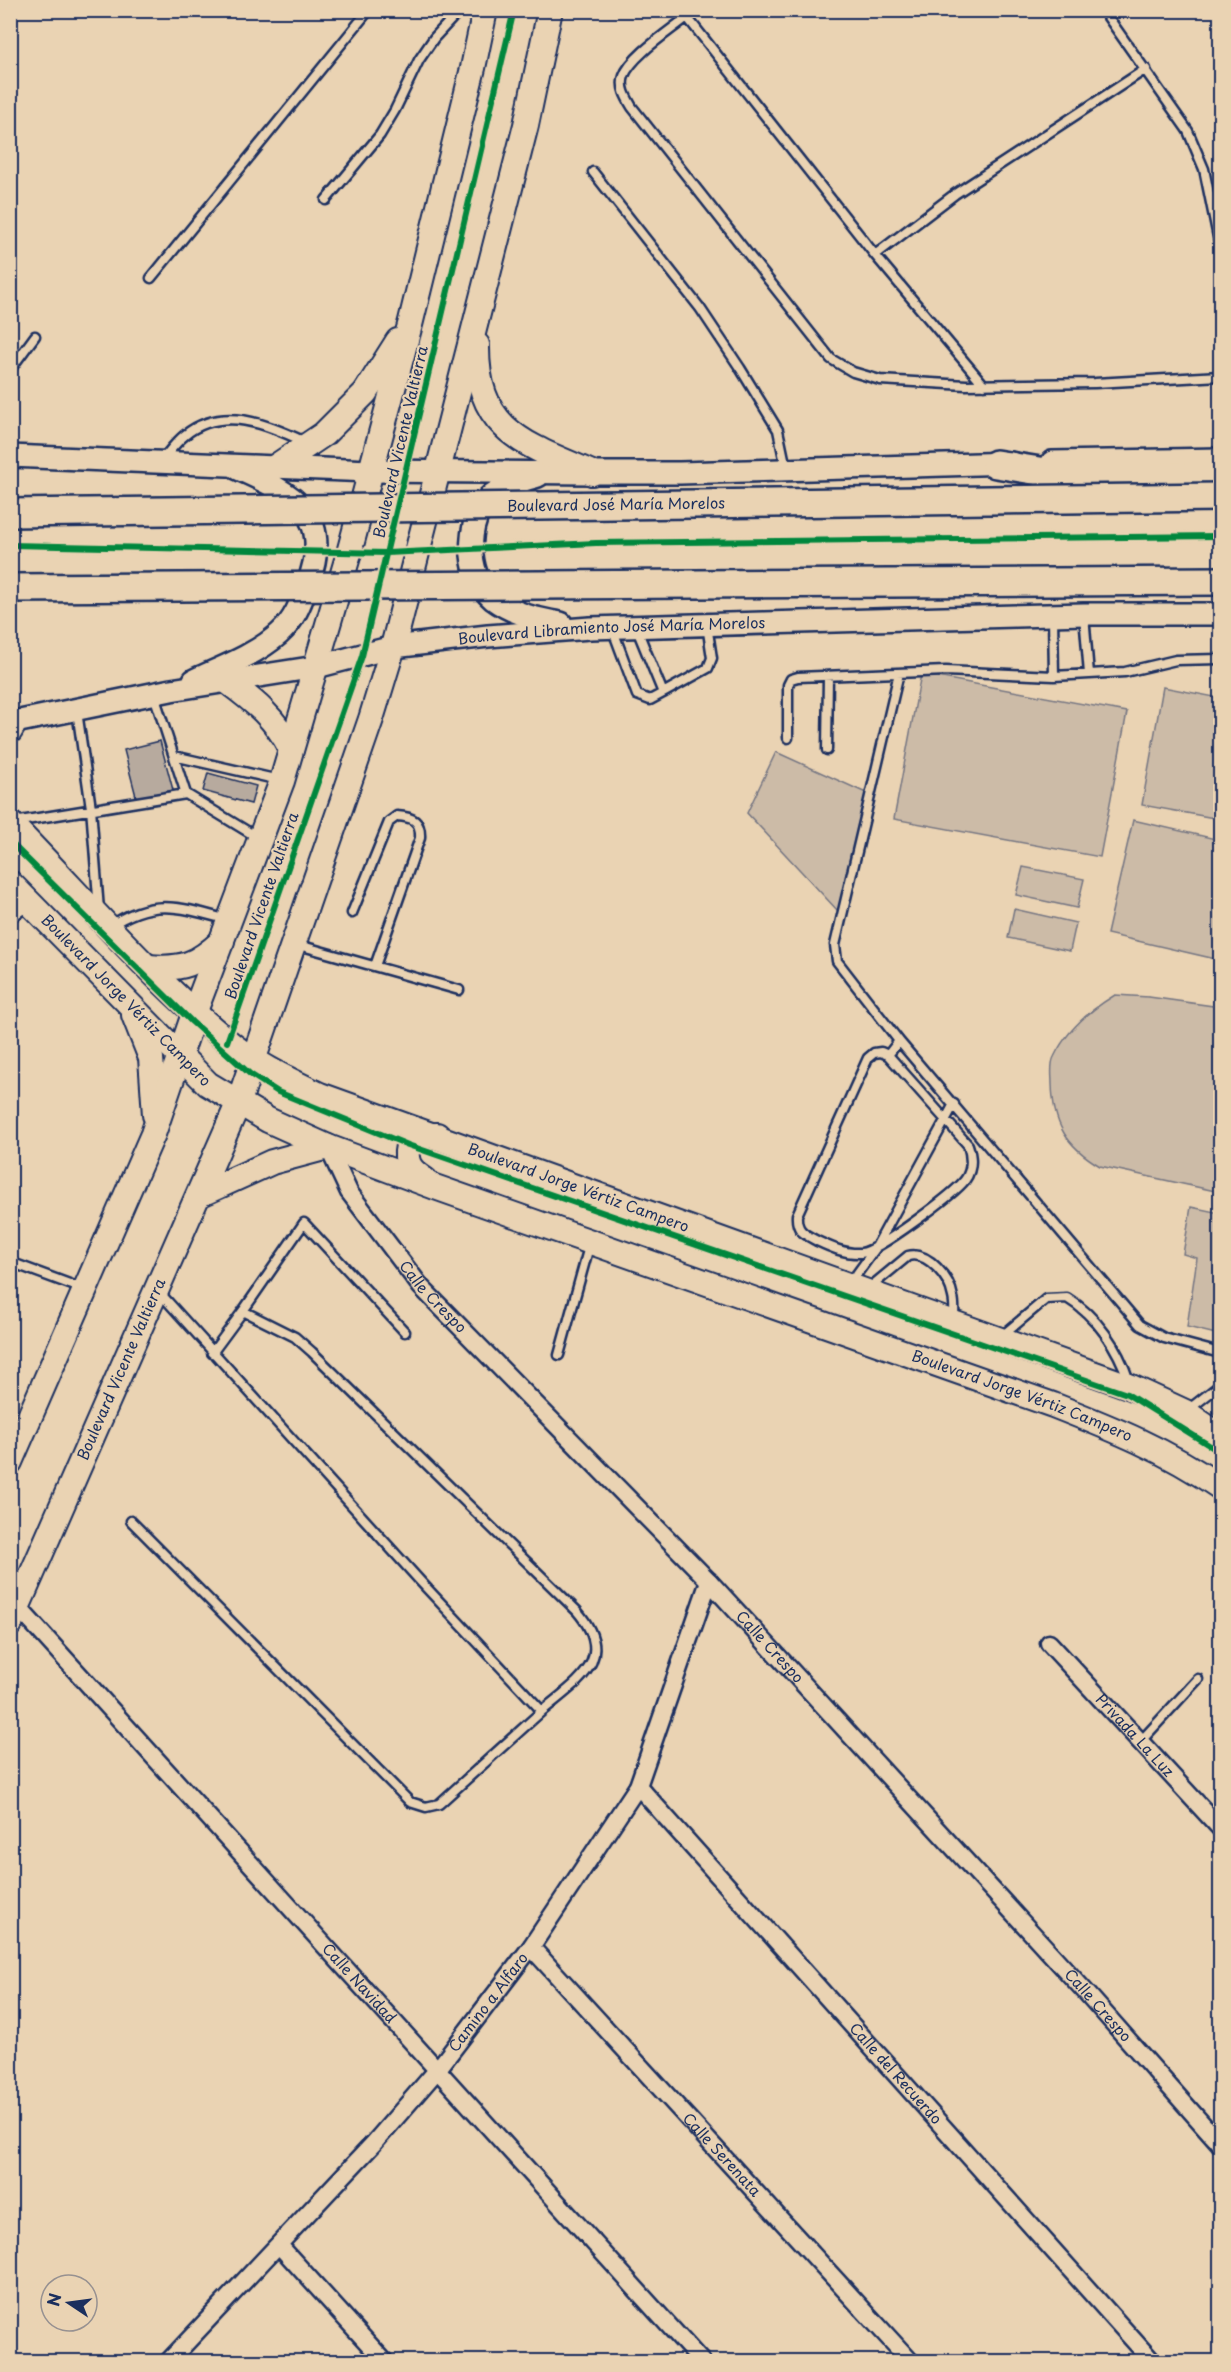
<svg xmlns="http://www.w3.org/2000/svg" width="1231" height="2372" font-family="'Playpen Sans',sans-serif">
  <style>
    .green { fill: #ccbba7; stroke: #747582; stroke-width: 1.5 }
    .building { fill: #b7aa9e; stroke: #1b2f5e; stroke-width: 1.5 }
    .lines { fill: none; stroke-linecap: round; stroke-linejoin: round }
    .service-casing { stroke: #1b2f5e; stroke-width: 13 }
    .minor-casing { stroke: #1b2f5e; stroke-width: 21 }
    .tertiary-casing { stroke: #1b2f5e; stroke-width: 26 }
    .secondary-casing { stroke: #1b2f5e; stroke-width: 28 }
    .primary-casing { stroke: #1b2f5e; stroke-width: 32 }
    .service { stroke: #ead3b3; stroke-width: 8 }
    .minor { stroke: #ead3b3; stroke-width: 16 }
    .tertiary { stroke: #ead3b3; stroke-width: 21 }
    .secondary { stroke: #ead3b3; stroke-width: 24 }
    .primary { stroke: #ead3b3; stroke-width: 27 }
    .primary-bridge-casing { stroke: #1b2f5e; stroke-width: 32; stroke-linecap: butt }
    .primary-bridge { stroke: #ead3b3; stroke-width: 27 }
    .cycleway-casing { stroke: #ead3b3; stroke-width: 10 }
    .cycleway { stroke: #00873e; stroke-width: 6 }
    .labels { text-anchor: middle; stroke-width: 4.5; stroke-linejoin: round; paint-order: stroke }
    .street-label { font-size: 15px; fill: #1b2f5e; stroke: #ead3b3 }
  </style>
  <rect width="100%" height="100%" fill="#ead3b3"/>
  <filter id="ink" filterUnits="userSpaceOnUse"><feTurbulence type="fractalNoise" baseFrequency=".0167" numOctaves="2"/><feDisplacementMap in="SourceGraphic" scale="12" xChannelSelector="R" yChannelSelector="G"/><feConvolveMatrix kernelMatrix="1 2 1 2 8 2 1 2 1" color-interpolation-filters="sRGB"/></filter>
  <g filter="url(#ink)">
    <path class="green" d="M921,674L1127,712L1100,857L894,819Z
      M1163,687L1220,698V819L1142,805Z
      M776,752L866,793L838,911L747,813Z
      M1133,820L1220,840V960L1107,934Z
      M1023,867L1084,879L1077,908L1016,895Z
      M1014,909L1076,923L1070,951L1008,938Z
      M1115,995L1149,997L1220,1007V1192L1100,1166C1066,1146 1053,1124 1052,1084C1052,1076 1050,1064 1054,1057C1067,1030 1090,1010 1115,995Z
      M1191,1207L1220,1213V1335L1187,1327L1197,1258L1183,1254Z"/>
    <path class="building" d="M160,741L173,790L137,800L124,750Z
      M208,773L256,786L251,804L203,791Z"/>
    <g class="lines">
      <g class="service-casing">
        <path id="service" d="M686,10L687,17C670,31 631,56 624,76C620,87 626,97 632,107L831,359L853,372L880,380L966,385L1095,383L1220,376
          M1103,10L1188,131L1204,169L1220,247
          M10,11L11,10
          M687,17L875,255L984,385
          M593,172L700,308L740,368L778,430L786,468
          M326,200L380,135L395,110L419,60L434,38L460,10
          M875,255L955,194L1146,69
          M151,278L369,10
          M10,370L35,336
          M162,460C169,452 176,442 185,435C222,405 267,424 305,442
          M1084,615L1089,674
          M1053,616L1054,676
          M612,628L637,695L650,700L663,693L636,627
          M899,673L835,945L837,961L899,1041L1140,1325L1164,1338L1220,1353
          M663,693L708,668L712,658L707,625
          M154,695L186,794
          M77,711L91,808L99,910
          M788,738V685L791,679L798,677L946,671L1054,676L1125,672L1176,660L1220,659
          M827,750L828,676
          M174,756L279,780
          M14,822L186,794L260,839
          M352,913L389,822L397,816C413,817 421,821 420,838L375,966
          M10,918L30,905
          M110,926C154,897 180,907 228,920
          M295,944L459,990
          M881,1052L888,1055L968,1145C972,1157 973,1169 965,1180C954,1194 877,1252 861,1253C845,1254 830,1247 817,1241C804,1234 796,1231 797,1215L868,1058L874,1053Z
          M888,1055L899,1041
          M10,1262L83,1289
          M851,1282L875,1249L954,1104
          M868,1289L908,1256C928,1251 950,1278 953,1297C955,1304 954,1313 954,1320
          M243,1311L304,1223L405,1332
          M1002,1336L1046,1299L1067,1298C1097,1316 1118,1348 1129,1381
          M212,1353L243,1311L295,1337L312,1352L577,1611C618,1659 579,1680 542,1711
          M559,1355L590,1243
          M1188,1410L1220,1385
          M131,1521L410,1802L426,1807L439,1804L542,1711L421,1582L159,1292
          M1140,1742L1198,1679"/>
      </g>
      <g class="minor-casing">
        <g id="minor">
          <path id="s1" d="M328,1147L349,1192L421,1287L709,1581L1084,1990L1220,2144"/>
          <path id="s2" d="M18,1607L702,2362"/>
          <path id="s3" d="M1049,1643L1220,1828"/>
          <path id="s4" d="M638,1786L1153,2362"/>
          <path id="s5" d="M531,1947L911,2362"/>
          <path d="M279,2245L385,2362"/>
          <path id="s6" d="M168,2362L374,2143L438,2069L531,1947L638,1786L709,1581"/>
        </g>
      </g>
      <g class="tertiary-casing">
        <g id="tertiary">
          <path d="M10,456L370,471L592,473H680L1011,463"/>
          <path d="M1052,462L1220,459"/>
          <path d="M538,476C525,480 510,483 499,490C464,509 463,575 493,599C513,614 537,619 561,623"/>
          <path d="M194,680C223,667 255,655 279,634C295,620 301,602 308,583C334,514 294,494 238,469"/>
          <path id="s7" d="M10,723L171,690L316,667L393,647L488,636L590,628L1084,614H1220"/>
        </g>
      </g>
      <g class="secondary-casing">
        <g id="secondary">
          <path d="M477,345C476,431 524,444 592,473"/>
          <path d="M275,467L324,434L365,393L398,341"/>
          <path d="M228,682C255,702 275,718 291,749"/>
          <path d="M10,731L15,722"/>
          <path id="s8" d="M10,823C81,896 148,975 226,1040C253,1063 289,1080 320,1095L1131,1387L1185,1412L1220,1436"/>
          <path id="s9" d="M10,883L208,1084L268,1120L328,1147L435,1187L1053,1405C1114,1429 1166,1450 1220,1487"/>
          <path d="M149,967C183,970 197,964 222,941"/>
          <path d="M134,1015L151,1058L155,1115"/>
          <path d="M425,1180C410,1170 404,1163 408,1145L421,1136L437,1135"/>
          <path d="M199,1195L272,1162L328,1147"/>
          <path d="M10,1462L153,1134L195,1011L282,781L349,553L411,321L473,68L485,10"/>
          <path id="s10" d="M10,1624L238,1104L371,719L393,647L526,125L550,10"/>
        </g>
      </g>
      <g class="primary-casing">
        <path id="primary" d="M996,464L1065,475L1220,477"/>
      </g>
      <use href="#service" class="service"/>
      <use href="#minor" class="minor"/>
      <use href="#tertiary" class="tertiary"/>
      <use href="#secondary" class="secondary"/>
      <use href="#primary" class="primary"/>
      <g class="primary-bridge-casing">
        <g id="primary-bridge">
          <path id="s11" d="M10,513L1220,497"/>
          <path d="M10,588L1220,581"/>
        </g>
      </g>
      <use href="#primary-bridge" class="primary-bridge"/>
      <g class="cycleway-casing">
        <path id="cycleway" d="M10,545L387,553L596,543L1220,536
          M10,842L192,1022L250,1074L278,1092L408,1145L1127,1394L1220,1452
          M227,1042L362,656L514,10"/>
      </g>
      <use href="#cycleway" class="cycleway"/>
    </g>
  </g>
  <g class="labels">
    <g class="street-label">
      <text transform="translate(401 442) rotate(-77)" y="5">Boulevard Vicente Valtierra</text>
      <text dy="5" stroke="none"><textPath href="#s11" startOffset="606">Boulevard José María Morelos</textPath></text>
      <text dy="5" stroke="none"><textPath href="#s7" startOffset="610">Boulevard Libramiento José María Morelos</textPath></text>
      <text transform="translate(262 906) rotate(-71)" y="5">Boulevard Vicente Valtierra</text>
      <text dy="5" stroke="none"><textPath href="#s9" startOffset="165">Boulevard Jorge Vértiz Campero</textPath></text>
      <text dy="5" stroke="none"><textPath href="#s8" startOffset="690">Boulevard Jorge Vértiz Campero</textPath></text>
      <text dy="5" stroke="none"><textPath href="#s1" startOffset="184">Calle Crespo</textPath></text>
      <text dy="5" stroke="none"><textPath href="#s10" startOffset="278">Boulevard Vicente Valtierra</textPath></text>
      <text dy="5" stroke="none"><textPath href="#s9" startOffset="1155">Boulevard Jorge Vértiz Campero</textPath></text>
      <text dy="5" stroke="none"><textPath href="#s1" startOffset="670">Calle Crespo</textPath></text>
      <text dy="5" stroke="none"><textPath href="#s3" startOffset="126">Privada La Luz</textPath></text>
      <text dy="5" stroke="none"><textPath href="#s2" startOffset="508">Calle Navidad</textPath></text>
      <text dy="5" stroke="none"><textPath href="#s6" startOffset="482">Camino a Alfaro</textPath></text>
      <text dy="5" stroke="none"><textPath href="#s1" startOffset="1156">Calle Crespo</textPath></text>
      <text dy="5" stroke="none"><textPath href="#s4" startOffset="386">Calle del Recuerdo</textPath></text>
      <text dy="5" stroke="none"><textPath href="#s5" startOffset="282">Calle Serenata</textPath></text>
    </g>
  </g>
  <rect width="1231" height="2372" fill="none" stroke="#ead3b3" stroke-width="36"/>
  <rect x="18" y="18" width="1195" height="2336" fill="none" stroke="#1b2f5e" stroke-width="2" filter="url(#ink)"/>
  <g transform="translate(69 2303) rotate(283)"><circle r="28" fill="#ead3b3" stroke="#979191" stroke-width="1.5"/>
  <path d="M0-4.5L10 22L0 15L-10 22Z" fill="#1b2f5e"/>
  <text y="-9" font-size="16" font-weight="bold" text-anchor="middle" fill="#1b2f5e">N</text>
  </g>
</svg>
